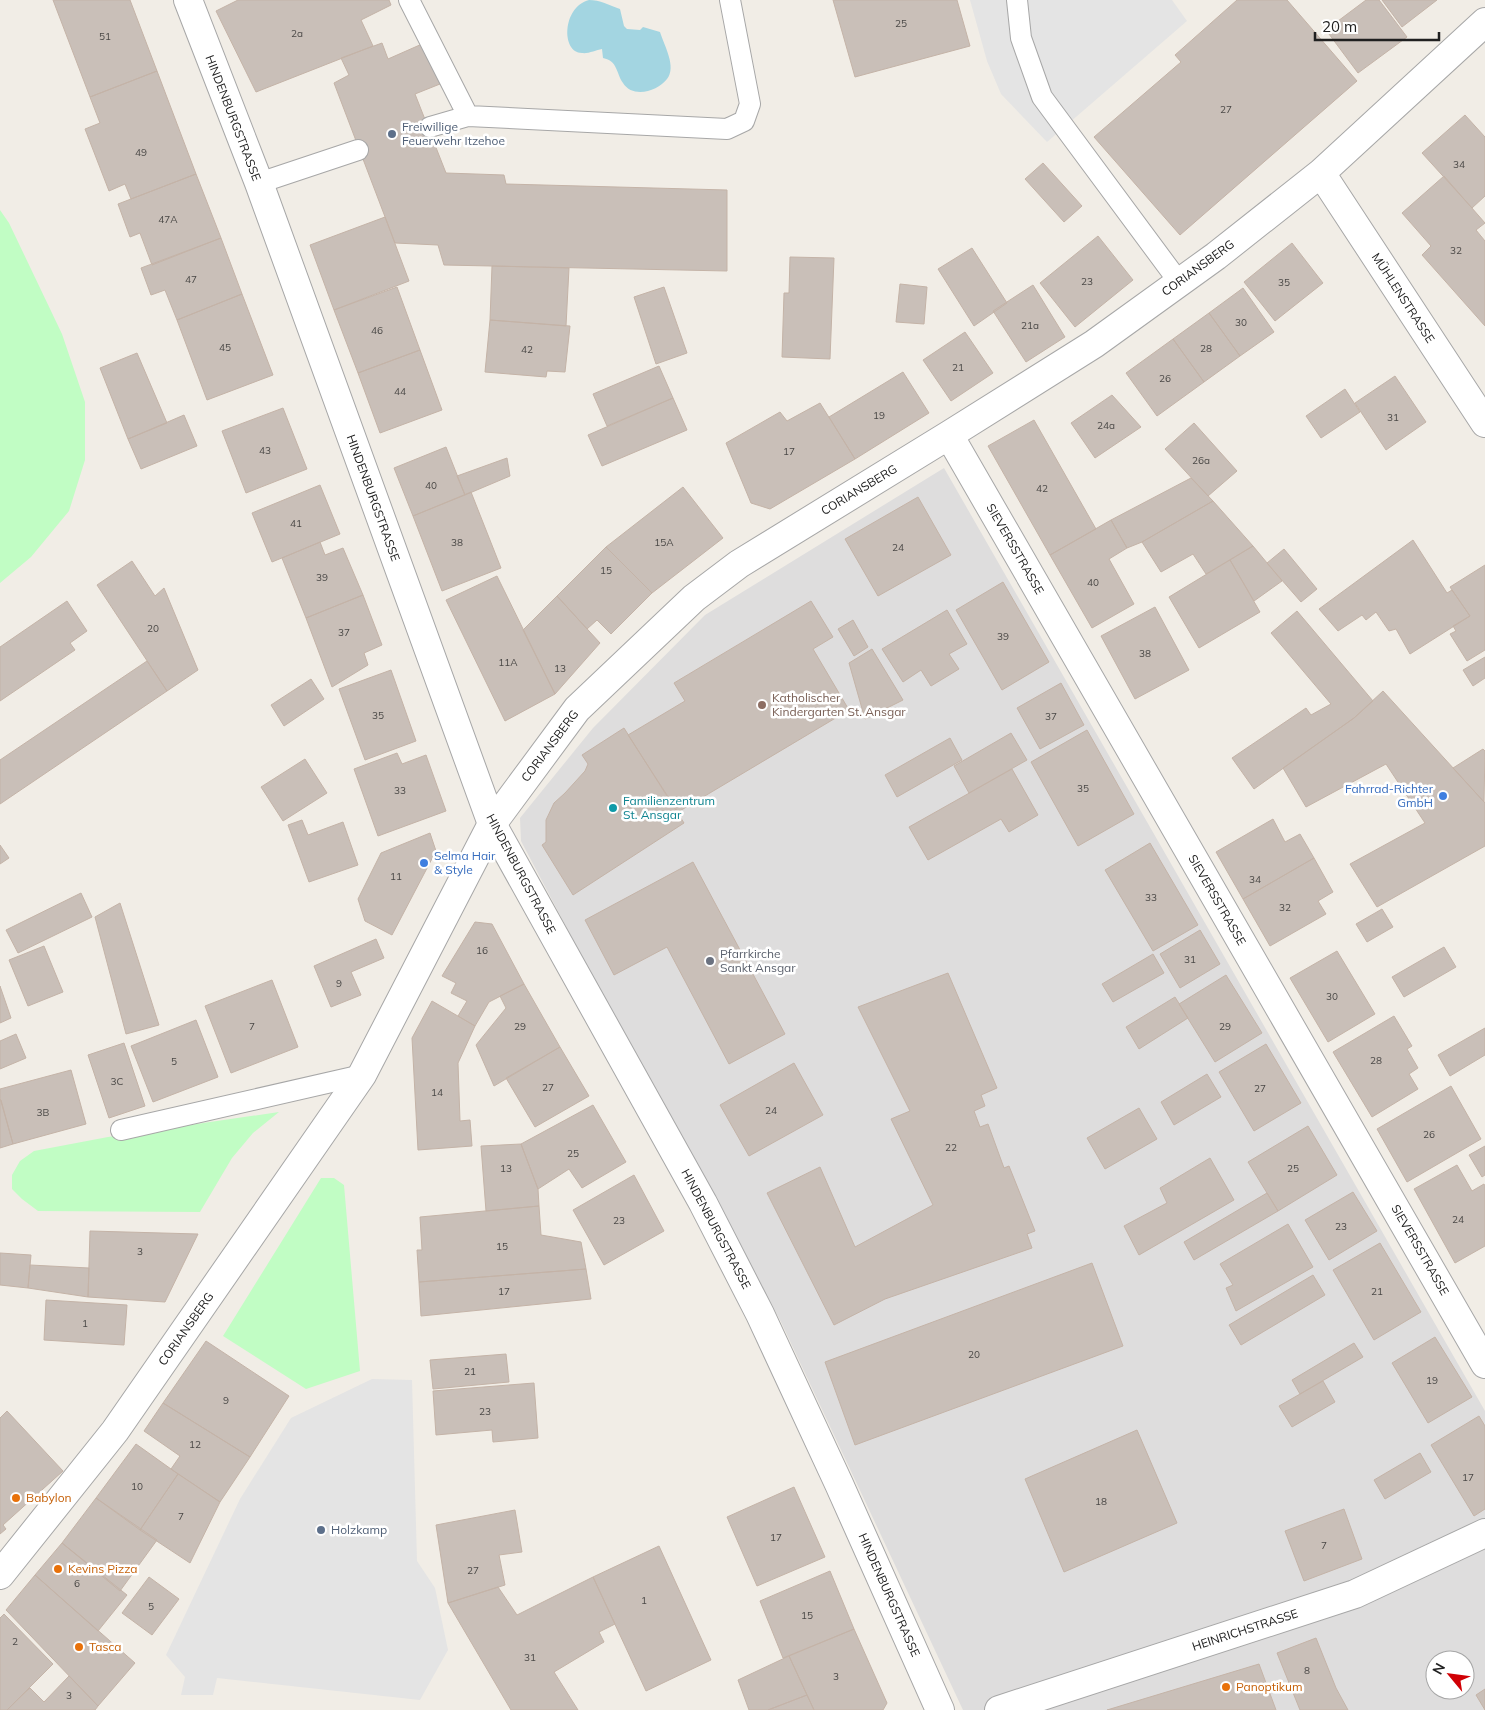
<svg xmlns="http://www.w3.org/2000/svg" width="1485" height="1710" font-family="Mulish,sans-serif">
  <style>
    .residential { fill: #dedddd; fill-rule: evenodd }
    .park { fill: #c1fdc4 }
    .parking { fill: #e4e4e4 }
    .water { fill: #a3d5e1 }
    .building { fill: #c9bfb8; stroke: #c4b3a7 }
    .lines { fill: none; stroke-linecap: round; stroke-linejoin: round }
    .service-casing { stroke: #a7a7a7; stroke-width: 22 }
    .minor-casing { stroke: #a7a7a7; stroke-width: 30 }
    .tertiary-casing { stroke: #a7a7a7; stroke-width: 30 }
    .service { stroke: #fff; stroke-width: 20 }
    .minor { stroke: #fff; stroke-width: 28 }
    .tertiary { stroke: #fff; stroke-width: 28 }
    .service-dot { fill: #5c6f8a; stroke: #fff; stroke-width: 2 }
    .education-dot { fill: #8d6e63; stroke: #fff; stroke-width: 2 }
    .shop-dot { fill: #3f7fe0; stroke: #fff; stroke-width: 2 }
    .culture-dot { fill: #0f9aa8; stroke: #fff; stroke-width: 2 }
    .worship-dot { fill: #6b7280; stroke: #fff; stroke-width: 2 }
    .food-dot { fill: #e8710a; stroke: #fff; stroke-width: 2 }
    .labels { text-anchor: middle; stroke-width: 5; stroke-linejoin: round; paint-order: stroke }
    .number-label { font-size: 10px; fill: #4a4846 }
    .street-label { font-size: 12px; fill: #202020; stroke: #fff }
    .service-label { font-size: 12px; fill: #4e5e75; stroke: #fff; text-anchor: start }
    .education-label { font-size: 12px; fill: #785e54; stroke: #fff; text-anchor: start }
    .shop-label { font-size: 12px; fill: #366cbe; stroke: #fff; text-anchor: end }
    .culture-label { font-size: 12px; fill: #0d838f; stroke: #fff; text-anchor: start }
    .worship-label { font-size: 12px; fill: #5b616d; stroke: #fff; text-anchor: start }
    .food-label { font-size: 12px; fill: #c56008; stroke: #fff; text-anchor: start }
  </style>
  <rect width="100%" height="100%" fill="#f1ede6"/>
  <path class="residential" d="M944,468L1485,1411V1710H963L781,1322L620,1029L521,841L520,818L593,728L705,615ZM1435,1660H1465V1690H1435Z"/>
  <path class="park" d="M0,210L9,223L62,334L85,402V460L69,511L31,557L0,583Z
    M279,1112L253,1133L232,1158L200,1212L38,1211L22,1199L12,1189V1175L20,1161L34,1151L108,1137Z
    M321,1178H334L344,1185L360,1371L306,1389L223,1336Z"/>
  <path class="parking" d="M970,0H1172L1187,21L1047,142L1001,94L987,61Z
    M372,1379L412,1380L417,1561L435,1588L448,1650L420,1700L217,1678L213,1695H181L185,1677L166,1655L240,1499L291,1418Z"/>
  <path class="water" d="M589,0C600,0 609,5 620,9L624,26L627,29L640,30L643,27L660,32C664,45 677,67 667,79C658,91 633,99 623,83C616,73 618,61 603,58L602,49C596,50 588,54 582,53C561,53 562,7 589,0Z"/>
  <path class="building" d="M53,0H130L157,71L90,97Z
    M238,0H389L391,5L361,20L373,46L256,92L216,11Z
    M833,0H957L970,46L855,77Z
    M1237,0H1287L1357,81L1180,235L1094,137L1181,62L1175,55Z
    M1366,0H1379L1407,37L1358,73L1326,30Z
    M1382,0H1437L1402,27Z
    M382,43L388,59L422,44L440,84L415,94L446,173L504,175L506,184L727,190V271L444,265L438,245L395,243L334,83L349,75L341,58Z
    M157,71L196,174L131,199L125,184L109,191L85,129L100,123L90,97Z
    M1465,115L1485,137V196L1472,208L1422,153Z
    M1043,163L1082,206L1064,222L1025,179Z
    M196,174L221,238L152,265L140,233L130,237L118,204Z
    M1444,176L1485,223L1476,230L1485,241V326L1422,255L1431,246L1402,213Z
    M385,217L409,281L334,310L310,245Z
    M1098,236L1133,280L1075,327L1040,283Z
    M221,238L242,294L177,320L165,290L151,295L141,268Z
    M1292,243L1323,283L1275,321L1244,282Z
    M972,248L1007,303L974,326L938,269Z
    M790,257L834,258L830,359L782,357L784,293H789Z
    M492,266L569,268L566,326L490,320Z
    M900,284L927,287L924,324L896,322Z
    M1033,285L1065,337L1026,362L993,311Z
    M397,287L420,350L358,373L334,310Z
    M664,287L687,353L656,364L634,297Z
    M1243,288L1274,332L1240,356L1209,313Z
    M242,294L273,375L207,400L177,320Z
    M1209,313L1240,356L1204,382L1173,339Z
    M490,320L570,326L565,372L547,371L546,377L485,372Z
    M965,332L993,373L951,401L923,360Z
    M1173,339L1204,382L1157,416L1126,373Z
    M420,350L442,410L380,433L358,373Z
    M137,353L167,423L128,439L100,368Z
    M659,366L673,398L607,426L593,394Z
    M903,372L929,413L855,459L829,417Z
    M1395,376L1426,422L1386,450L1355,403Z
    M1345,389L1360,412L1321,438L1306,416Z
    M1112,395L1141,427L1095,458L1071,423Z
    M673,398L687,430L602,466L588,435Z
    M820,403L855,459L770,509L751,503L726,443L780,412L787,421Z
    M283,408L307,469L246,493L222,431Z
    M184,415L197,446L141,469L128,439Z
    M1034,420L1096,529L1050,555L988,446Z
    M1194,423L1237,471L1208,496L1165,449Z
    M446,447L465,495L413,516L394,468Z
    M507,458L510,476L465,495L457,476Z
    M1191,478L1213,501L1142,542L1127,548L1111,520Z
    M320,485L340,534L272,562L252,513Z
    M683,487L723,538L652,593L606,547Z
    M471,492L501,568L442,591L413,516Z
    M918,497L951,555L878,596L845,539Z
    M1213,501L1253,546L1206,574L1193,554L1161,572L1142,542Z
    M1111,520L1127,548L1109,559L1134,604L1092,628L1050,555Z
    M1413,540L1447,593L1452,590L1470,616L1410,654L1396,629L1389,631L1376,612L1366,620L1362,615L1338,631L1319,609Z
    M320,542L325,555L343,548L363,595L306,618L282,558Z
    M1253,546L1282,581L1254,601L1230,560Z
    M606,547L652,593L611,634L597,620L587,629L557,596Z
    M1284,549L1317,589L1301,602L1267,563Z
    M1230,560L1260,612L1199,648L1169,597Z
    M132,561L155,596L164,588L198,670L167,691L97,585Z
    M1485,565V650L1467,661L1450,634L1456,631L1453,626L1470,616L1450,587Z
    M497,576L555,694L505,721L446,600Z
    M1003,582L1049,662L1002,690L956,610Z
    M363,595L382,645L364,653L368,665L332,687L306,618Z
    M557,596L600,643L555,694L523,630Z
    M67,601L87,631L70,643L75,650L0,701V647Z
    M811,601L833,637L813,649L849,710L678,812L628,735L685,701L674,683Z
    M1155,607L1189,670L1135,699L1101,636Z
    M947,610L967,644L949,654L959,669L931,686L921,670L903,682L882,649Z
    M1297,611L1373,701L1354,718L1254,789L1232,758L1306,708L1311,715L1331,704L1271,633Z
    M853,620L868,647L854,656L838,629Z
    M872,649L903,700L865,719L849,663Z
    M1485,657V678L1473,686L1463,670Z
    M147,661L167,691L0,804V760Z
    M391,670L416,741L365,760L339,689Z
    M311,679L324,699L284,726L271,705Z
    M1061,683L1084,725L1040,749L1017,708Z
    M1383,691L1485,803V846L1377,907L1350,864L1425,823L1386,764L1306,807L1283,768L1354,718Z
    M624,728L684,823L573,895L542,845L546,842V820L554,803L565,793L585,771L588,764L582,755Z
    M1087,730L1134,814L1078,846L1031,762Z
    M1011,733L1027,760L969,793L954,766Z
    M950,738L962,760L897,797L885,775Z
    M1483,749L1485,751L1484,802L1453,768Z
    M397,753L402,764L426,755L446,811L378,836L354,769Z
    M305,759L327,793L283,821L261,787Z
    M1012,769L1038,815L1009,832L1001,819L928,860L909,827Z
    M1273,819L1285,842L1300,834L1314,858L1243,899L1216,852Z
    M302,820L308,835L343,822L358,865L309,882L288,825Z
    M430,833L436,851L392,935L365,921L358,899L381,853Z
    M1150,843L1198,925L1153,951L1105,870Z
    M0,845L9,858L0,864Z
    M1314,858L1333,892L1318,901L1326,914L1270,946L1243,899Z
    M693,862L785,1034L729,1064L667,947L614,975L585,920Z
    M81,893L92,917L18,953L6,930Z
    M120,903L159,1025L126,1034L95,917Z
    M1382,909L1393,927L1367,942L1356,924Z
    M475,922L492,924L524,984L489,1002L475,1026L458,1016L467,1001L451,993L456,983L442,976Z
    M1200,930L1220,964L1180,988L1160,954Z
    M376,939L384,958L351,972L361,995L331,1007L314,966Z
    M44,946L63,992L28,1006L9,960Z
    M1444,947L1456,967L1404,997L1392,977Z
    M1337,951L1375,1014L1328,1042L1290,978Z
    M1153,954L1164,973L1113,1002L1102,984Z
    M948,973L997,1088L981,1095L985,1106L974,1111L980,1127L988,1124L1004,1168L1009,1166L1035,1231L1027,1234L1032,1248L885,1299L834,1325L767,1193L820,1167L855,1247L933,1205L891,1119L910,1111L858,1007Z
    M1226,975L1262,1033L1215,1062L1179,1004Z
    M272,980L298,1047L231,1073L205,1006Z
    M524,984L560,1047L494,1086L476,1045L506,1008L500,996Z
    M0,986L11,1018L0,1023Z
    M1175,997L1188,1018L1139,1049L1126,1027Z
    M432,1001L475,1026L458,1063L460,1121L470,1120L472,1146L418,1150L412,1038Z
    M1394,1016L1412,1046L1407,1049L1418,1068L1409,1074L1418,1089L1372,1117L1333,1052Z
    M196,1020L218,1077L153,1102L131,1046Z
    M1485,1028V1055L1450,1076L1438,1055Z
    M16,1034L26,1058L0,1069V1041Z
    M124,1043L145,1106L109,1118L88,1055Z
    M1266,1044L1301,1103L1254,1131L1219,1072Z
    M560,1047L589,1096L535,1127L506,1078Z
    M794,1063L823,1115L749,1156L720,1105Z
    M71,1070L86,1124L13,1144L0,1098V1089Z
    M1207,1074L1221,1097L1174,1125L1161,1102Z
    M1451,1086L1481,1139L1407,1182L1377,1129Z
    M1,1100L13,1144L0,1148V1100Z
    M593,1105L626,1162L582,1188L569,1169L538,1189L521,1144Z
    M1139,1108L1157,1139L1105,1169L1087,1138Z
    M1308,1126L1337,1175L1278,1211L1248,1162Z
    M521,1144L538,1189L539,1206L486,1211L481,1146Z
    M1485,1146V1175L1482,1177L1469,1155Z
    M1210,1158L1234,1200L1139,1255L1124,1226L1167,1203L1160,1188Z
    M1457,1165L1472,1191L1484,1184L1485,1186V1246L1455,1263L1414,1189Z
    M634,1175L664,1231L604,1265L573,1210Z
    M1353,1192L1377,1231L1329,1260L1305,1220Z
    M1267,1193L1278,1211L1194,1260L1184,1242Z
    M539,1206L541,1235L581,1242L586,1269L419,1282L417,1250H422L420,1217Z
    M1288,1224L1313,1267L1236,1311L1226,1288L1233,1285L1220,1264Z
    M90,1231L198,1234L165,1302L88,1297Z
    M1380,1243L1421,1312L1374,1340L1333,1270Z
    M0,1253L31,1255L28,1288L0,1285Z
    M1092,1263L1123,1346L855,1445L825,1362Z
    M30,1265L89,1268L88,1297L28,1288Z
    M586,1269L591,1299L421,1316L419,1282Z
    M1313,1275L1325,1295L1241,1345L1229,1325Z
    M46,1300L127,1305L124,1345L44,1340Z
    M1435,1337L1472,1397L1428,1423L1392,1363Z
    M206,1341L289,1396L250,1457L163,1403Z
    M1354,1343L1363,1357L1300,1394L1292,1380Z
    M506,1354L509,1382L433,1389L430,1360Z
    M1323,1381L1335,1402L1292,1427L1279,1406Z
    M534,1383L538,1438L493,1442L492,1430L436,1435L433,1391Z
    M163,1403L250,1457L220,1502L171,1469L180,1456L144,1431Z
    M7,1411L63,1471L3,1525L6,1529L0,1534V1418Z
    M1479,1416L1485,1426V1509L1474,1516L1431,1445Z
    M1137,1430L1177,1523L1064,1572L1025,1479Z
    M136,1444L178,1474L140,1530L96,1498Z
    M1420,1453L1431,1472L1385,1499L1374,1480Z
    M178,1474L220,1502L190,1563L140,1530Z
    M794,1487L825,1557L757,1586L727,1517Z
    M96,1498L157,1540L120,1591L62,1543Z
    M1344,1509L1362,1559L1304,1581L1285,1531Z
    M515,1510L522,1552L499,1555L505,1585L448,1603L436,1525Z
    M62,1543L127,1595L98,1631L35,1575Z
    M659,1546L711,1660L646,1691L593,1577Z
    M830,1571L854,1629L783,1658L760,1601Z
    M35,1575L135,1663L98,1706L6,1610Z
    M149,1577L179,1599L152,1635L122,1613Z
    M593,1577L615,1624L599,1632L604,1642L554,1672L578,1710H511L448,1603L498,1587L517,1615Z
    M4,1614L53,1664L7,1710H0V1618Z
    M854,1629L887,1703L883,1710H814L789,1656Z
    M1316,1638L1336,1688L1348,1710H1300L1277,1653Z
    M789,1656L807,1695L768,1710H749L738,1680Z
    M1259,1664L1276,1710H1107Z
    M69,1676L98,1706L95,1710H7L30,1688L44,1702Z
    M1485,1689V1710L1476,1695Z
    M807,1695L814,1710H768Z"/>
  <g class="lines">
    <g class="service-casing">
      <path id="service" d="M409,0L468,116
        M1017,0L1021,38L1042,97L1179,282
        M430,127L468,116L727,129L744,121L750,104L730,0
        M259,183L358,150
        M121,1130L362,1075"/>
    </g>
    <g class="minor-casing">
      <path id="minor" d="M188,0L259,183L492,824
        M1321,173L1485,423
        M949,435L1485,1364
        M492,824L577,709L694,598L739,564L949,435L1094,344L1216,256L1321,173L1485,22
        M999,1710L1355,1594L1485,1533"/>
    </g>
    <g class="tertiary-casing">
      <path id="tertiary" d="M492,824L703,1203L760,1314L839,1484L940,1710
        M0,1575L115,1431L362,1075L492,824"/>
    </g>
    <use href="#service" class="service"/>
    <use href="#minor" class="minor"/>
    <use href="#tertiary" class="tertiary"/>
  </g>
  <g class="service-dot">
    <circle cx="392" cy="134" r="5"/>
    <circle cx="321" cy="1530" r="5"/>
  </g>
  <circle class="education-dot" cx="762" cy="705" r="5"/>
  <g class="shop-dot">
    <circle cx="1443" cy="796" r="5"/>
    <circle cx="424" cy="863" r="5"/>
  </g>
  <circle class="culture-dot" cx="613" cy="808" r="5"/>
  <circle class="worship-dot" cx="710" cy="961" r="5"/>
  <g class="food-dot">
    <circle cx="16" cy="1498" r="5"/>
    <circle cx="58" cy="1569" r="5"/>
    <circle cx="79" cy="1647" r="5"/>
    <circle cx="1226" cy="1687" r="5"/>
  </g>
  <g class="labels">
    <g class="number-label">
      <text x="901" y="27">25</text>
      <text x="297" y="37">2a</text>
      <text x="105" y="40">51</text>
      <text x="1226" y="113">27</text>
      <text x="141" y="156">49</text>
      <text x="1459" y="168">34</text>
      <text x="168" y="223">47A</text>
      <text x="1456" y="254">32</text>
      <text x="191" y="283">47</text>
      <text x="1087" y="285">23</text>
      <text x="1284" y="286">35</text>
      <text x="1241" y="326">30</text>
      <text x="1030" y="329">21a</text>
      <text x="377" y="334">46</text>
      <text x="225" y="351">45</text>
      <text x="1206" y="352">28</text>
      <text x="527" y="353">42</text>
      <text x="958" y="371">21</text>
      <text x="1165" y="382">26</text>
      <text x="400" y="395">44</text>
      <text x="879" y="419">19</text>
      <text x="1393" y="421">31</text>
      <text x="1106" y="429">24a</text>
      <text x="265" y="454">43</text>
      <text x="789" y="455">17</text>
      <text x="1201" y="464">26a</text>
      <text x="431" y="489">40</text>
      <text x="1042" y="492">42</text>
      <text x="296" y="527">41</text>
      <text x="457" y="546">38</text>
      <text x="664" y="546">15A</text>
      <text x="898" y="551">24</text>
      <text x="606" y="574">15</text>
      <text x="322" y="581">39</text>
      <text x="1093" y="586">40</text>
      <text x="153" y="632">20</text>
      <text x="344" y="636">37</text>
      <text x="1003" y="640">39</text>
      <text x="1145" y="657">38</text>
      <text x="508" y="666">11A</text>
      <text x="560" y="672">13</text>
      <text x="378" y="719">35</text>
      <text x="1051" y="720">37</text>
      <text x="1083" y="792">35</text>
      <text x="400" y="794">33</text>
      <text x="396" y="880">11</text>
      <text x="1255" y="883">34</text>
      <text x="1151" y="901">33</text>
      <text x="1285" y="911">32</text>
      <text x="482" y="954">16</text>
      <text x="1190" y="963">31</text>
      <text x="339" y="987">9</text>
      <text x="1332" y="1000">30</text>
      <text x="252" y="1030">7</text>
      <text x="520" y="1030">29</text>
      <text x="1225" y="1030">29</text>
      <text x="1376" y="1064">28</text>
      <text x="174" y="1065">5</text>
      <text x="117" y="1085">3C</text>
      <text x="548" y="1091">27</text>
      <text x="1260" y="1092">27</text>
      <text x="437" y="1096">14</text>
      <text x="771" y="1114">24</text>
      <text x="43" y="1116">3B</text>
      <text x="1429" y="1138">26</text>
      <text x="951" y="1151">22</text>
      <text x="573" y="1157">25</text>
      <text x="506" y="1172">13</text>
      <text x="1293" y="1172">25</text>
      <text x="1458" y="1223">24</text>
      <text x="619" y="1224">23</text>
      <text x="1341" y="1230">23</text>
      <text x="502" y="1250">15</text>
      <text x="140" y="1255">3</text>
      <text x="504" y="1295">17</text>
      <text x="1377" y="1295">21</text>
      <text x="85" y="1327">1</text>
      <text x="974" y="1358">20</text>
      <text x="470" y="1375">21</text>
      <text x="1432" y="1384">19</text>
      <text x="226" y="1404">9</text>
      <text x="485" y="1415">23</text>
      <text x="195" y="1448">12</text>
      <text x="1468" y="1481">17</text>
      <text x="137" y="1490">10</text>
      <text x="1101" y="1505">18</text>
      <text x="181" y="1520">7</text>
      <text x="776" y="1541">17</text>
      <text x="1324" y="1549">7</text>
      <text x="473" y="1574">27</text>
      <text x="77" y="1587">6</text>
      <text x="644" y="1604">1</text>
      <text x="151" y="1610">5</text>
      <text x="807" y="1619">15</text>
      <text x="15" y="1645">2</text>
      <text x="530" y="1661">31</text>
      <text x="1307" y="1674">8</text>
      <text x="836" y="1680">3</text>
      <text x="69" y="1699">3</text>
    </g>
    <g class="street-label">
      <text transform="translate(233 118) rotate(69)" y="4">HINDENBURGSTRASSE</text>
      <text transform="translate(1198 268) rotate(-36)" y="4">CORIANSBERG</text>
      <text transform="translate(1403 298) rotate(57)" y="4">MÜHLENSTRASSE</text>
      <text transform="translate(859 490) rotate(-31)" y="4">CORIANSBERG</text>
      <text transform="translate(373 498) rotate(70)" y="4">HINDENBURGSTRASSE</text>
      <text transform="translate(1015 549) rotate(60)" y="4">SIEVERSSTRASSE</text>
      <text transform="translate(550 746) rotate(-53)" y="4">CORIANSBERG</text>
      <text transform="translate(521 874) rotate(62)" y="4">HINDENBURGSTRASSE</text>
      <text transform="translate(1217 900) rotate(60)" y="4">SIEVERSSTRASSE</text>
      <text transform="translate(716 1229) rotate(62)" y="4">HINDENBURGSTRASSE</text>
      <text transform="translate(1420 1250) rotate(60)" y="4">SIEVERSSTRASSE</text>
      <text transform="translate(186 1329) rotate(-55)" y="4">CORIANSBERG</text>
      <text transform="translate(889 1595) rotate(66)" y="4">HINDENBURGSTRASSE</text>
      <text transform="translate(1245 1630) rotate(-18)" y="4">HEINRICHSTRASSE</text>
    </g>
    <g class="service-label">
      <text x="402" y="131">Freiwillige<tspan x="402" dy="14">Feuerwehr Itzehoe</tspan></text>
      <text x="331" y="1534">Holzkamp</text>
    </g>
    <g class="education-label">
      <text x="772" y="702">Katholischer<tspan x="772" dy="14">Kindergarten St. Ansgar</tspan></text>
    </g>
    <g class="shop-label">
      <text x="1433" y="793">Fahrrad-Richter<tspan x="1433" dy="14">GmbH</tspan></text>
      <text x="434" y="860" text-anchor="start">Selma Hair<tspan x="434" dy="14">&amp; Style</tspan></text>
    </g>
    <g class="culture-label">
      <text x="623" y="805">Familienzentrum<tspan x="623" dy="14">St. Ansgar</tspan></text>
    </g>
    <g class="worship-label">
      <text x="720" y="958">Pfarrkirche<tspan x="720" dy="14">Sankt Ansgar</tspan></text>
    </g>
    <g class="food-label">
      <text x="26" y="1502">Babylon</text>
      <text x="68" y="1573">Kevins Pizza</text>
      <text x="89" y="1651">Tasca</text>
      <text x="1236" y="1691">Panoptikum</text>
    </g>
  </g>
  <g transform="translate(1450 1675) rotate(299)"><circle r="24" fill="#ffffff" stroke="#a6a6a6"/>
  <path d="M0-4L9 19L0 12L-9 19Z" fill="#d00005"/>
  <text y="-8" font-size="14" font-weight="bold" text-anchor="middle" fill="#202020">N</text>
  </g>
  <path d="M1315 32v8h124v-8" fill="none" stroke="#202020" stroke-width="2.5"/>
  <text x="1322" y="32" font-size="15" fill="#202020" stroke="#ffffff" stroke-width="4" paint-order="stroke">20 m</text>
</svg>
